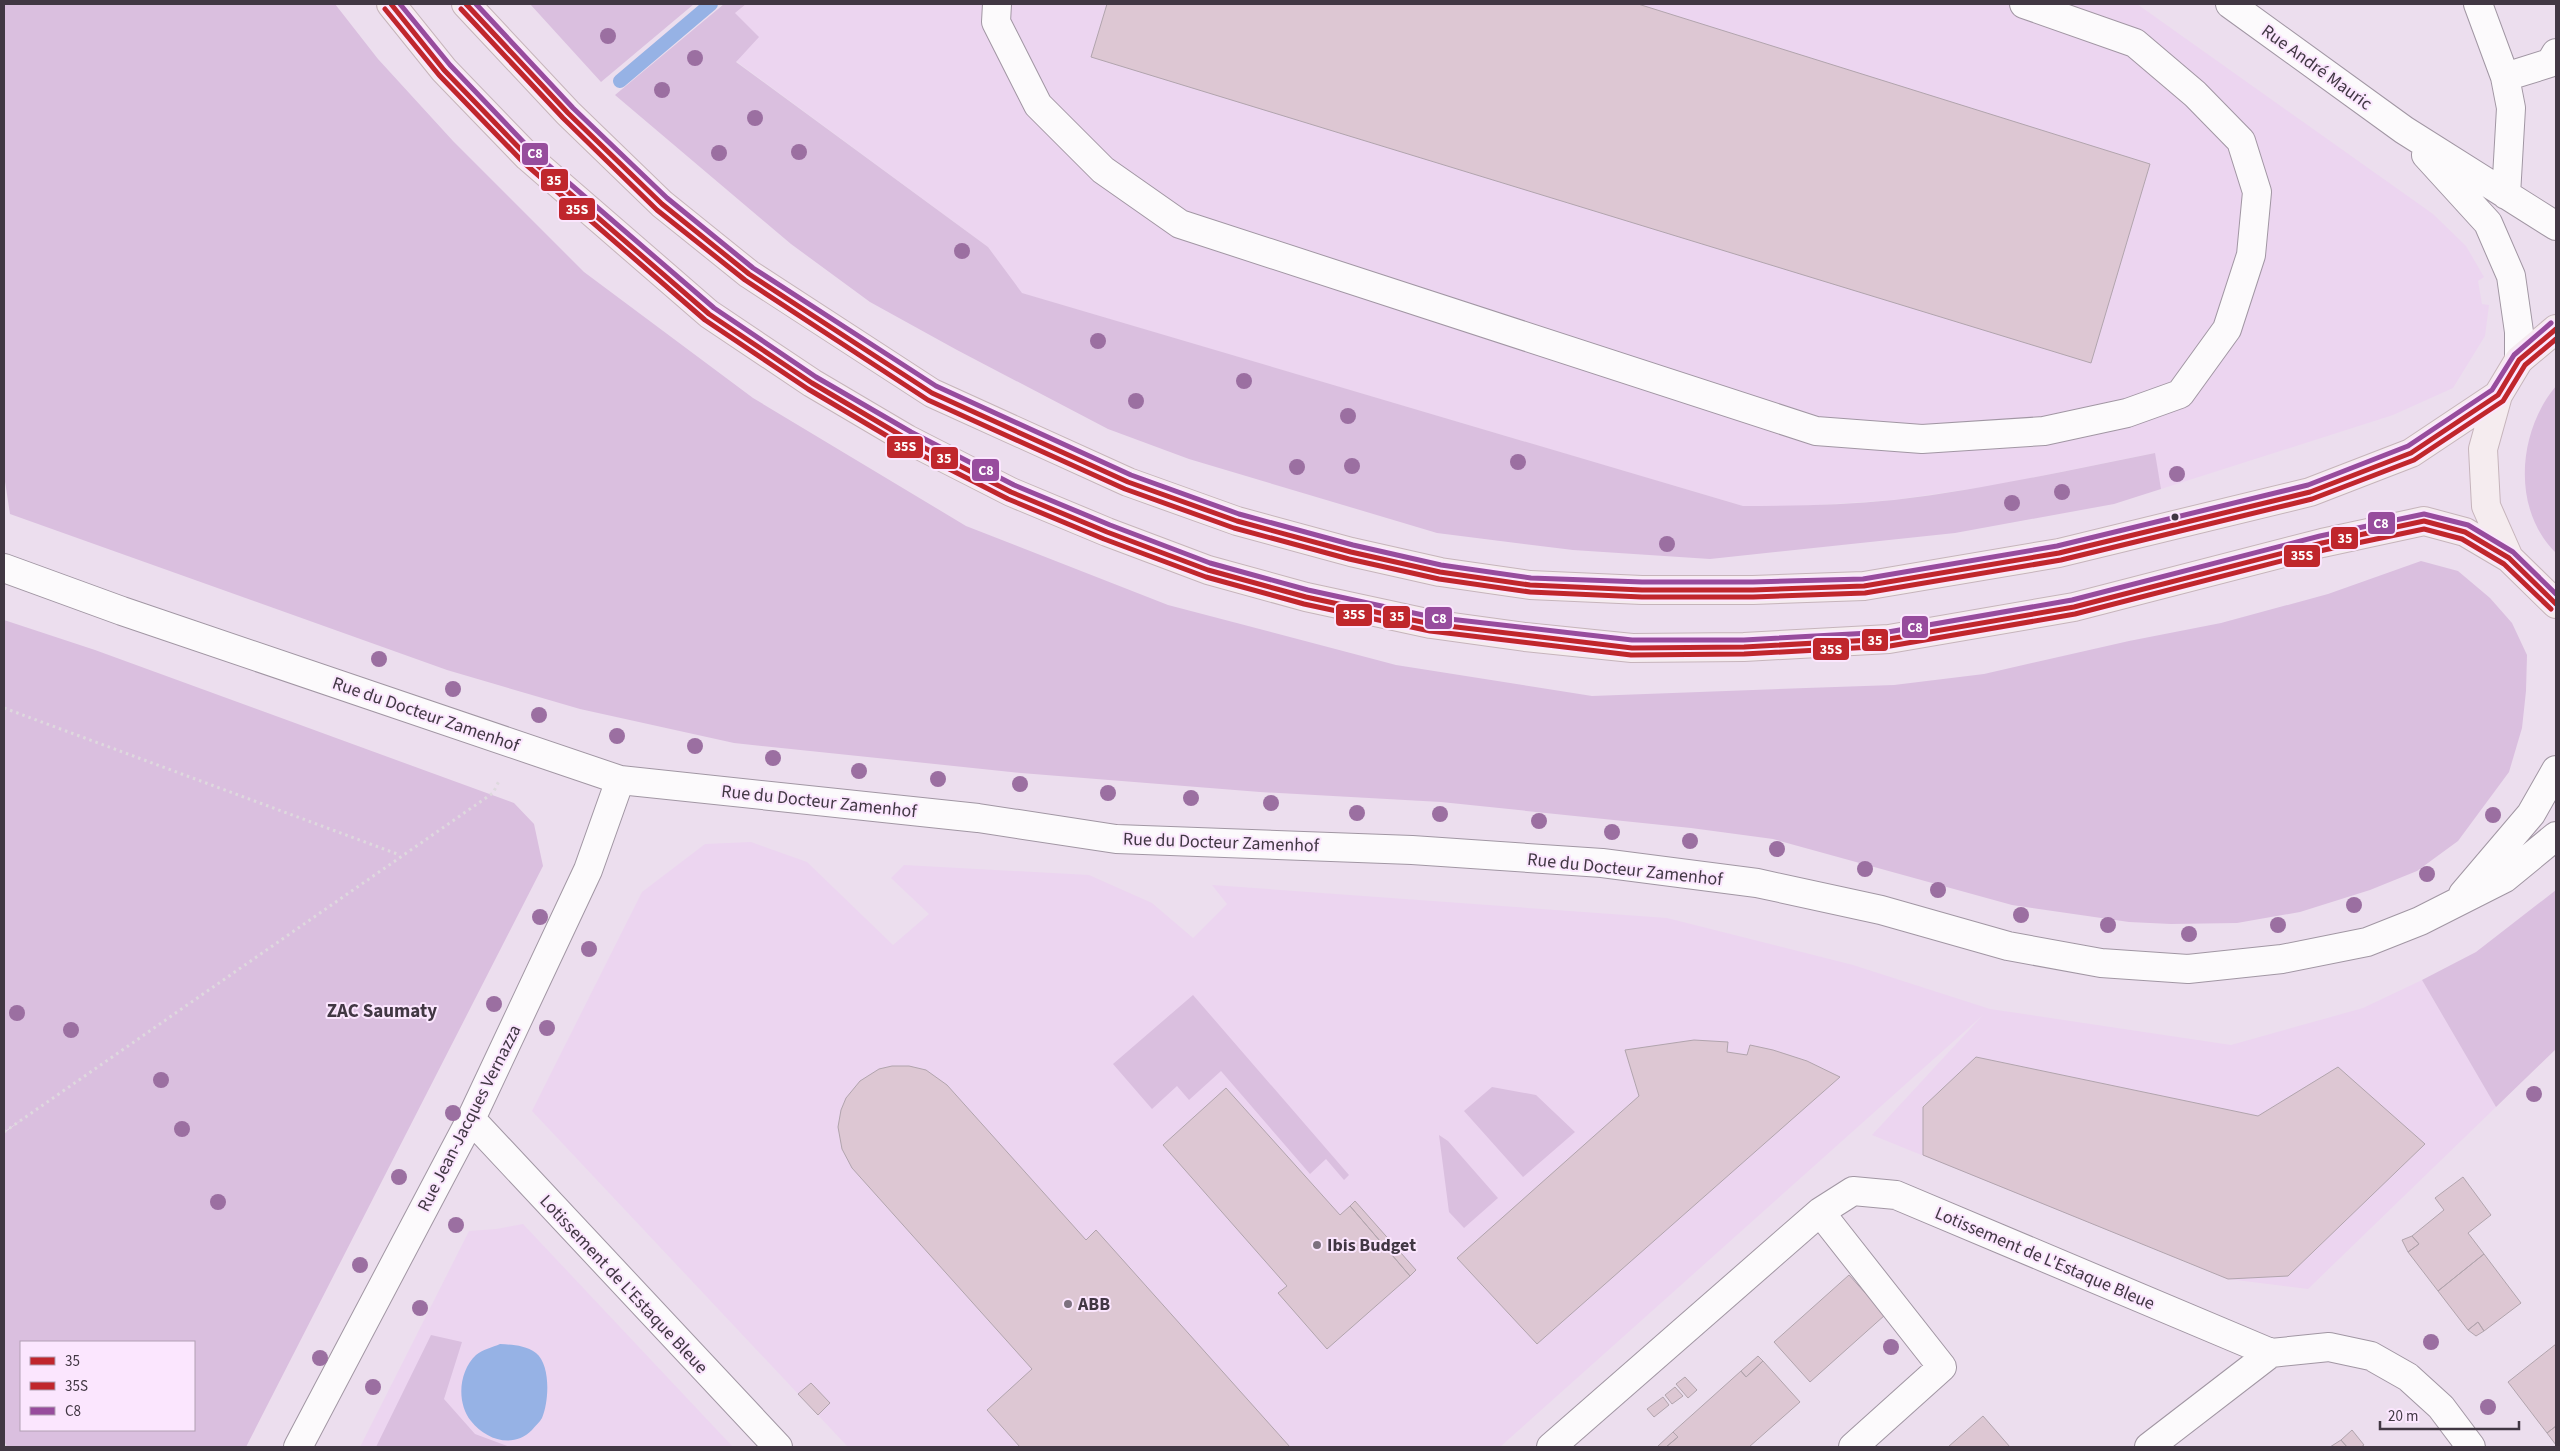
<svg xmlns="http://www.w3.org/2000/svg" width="2560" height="1451" font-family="'Source Sans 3',sans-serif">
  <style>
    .built { fill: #ecd5f0 }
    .green { fill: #dabfdf; fill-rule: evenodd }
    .water { fill: #96b2e5 }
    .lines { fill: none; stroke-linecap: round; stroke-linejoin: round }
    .stream { stroke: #96b2e5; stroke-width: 14 }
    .building { fill: #ddc7d3; stroke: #b1a4ad }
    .minor-casing { stroke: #a196a3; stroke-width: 30 }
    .major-casing { stroke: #c6b4bb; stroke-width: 30 }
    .path { stroke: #ded9de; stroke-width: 3; stroke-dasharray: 2.5 4; stroke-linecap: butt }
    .minor { stroke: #fcfafc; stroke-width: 28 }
    .major { stroke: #f5ecef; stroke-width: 28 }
    .bus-1-casing { stroke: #fbe6fe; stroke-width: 9 }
    .bus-2-casing { stroke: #fbe6fe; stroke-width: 9 }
    .bus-3-casing { stroke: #fbe6fe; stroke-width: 9 }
    .bus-1 { stroke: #c0262c; stroke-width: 5 }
    .bus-2 { stroke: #c0262c; stroke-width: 5 }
    .bus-3 { stroke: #974c9d; stroke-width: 5 }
    .tree { fill: #9b6fa1 }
    .bus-dot { fill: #413743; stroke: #fbe6fe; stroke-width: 2 }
    .poi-dot { fill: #7d717f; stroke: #fbe6fe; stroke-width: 2 }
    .labels { text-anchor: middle; stroke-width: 4; stroke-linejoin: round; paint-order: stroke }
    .street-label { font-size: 18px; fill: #413743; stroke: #fbe6fe }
    .poi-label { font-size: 18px; font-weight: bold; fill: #413743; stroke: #fbe6fe; text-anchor: start }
    .neighbourhood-label { font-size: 19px; font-weight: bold; fill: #413743; stroke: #fbe6fe }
    .line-badge { stroke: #fbe6fe; stroke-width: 2 }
    .badge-label { font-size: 14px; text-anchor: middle; font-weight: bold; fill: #fff }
  </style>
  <rect width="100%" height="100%" fill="#ecdeee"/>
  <path class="built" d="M746,4H2137L2433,214L2466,246L2484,277L2478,281L2482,304L2489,305L2485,336L2453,388L2393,415L2161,489L2154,453L1991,486L1893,500L1801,506H1743L1021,293L988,247L736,61L735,13Z
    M751,842L807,862L893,945L929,914L891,878L904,865L1089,875L1152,903L1193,938L1227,904L1212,885L1667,918L1853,965L1990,1009L2231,1045L2363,1008L2422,980L2496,1107L2308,1289L2228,1279L1872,1135L1983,1015L1500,1447H848L532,1111L642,892L705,844Z
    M523,1224L733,1447H360L469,1231L496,1229Z"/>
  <path class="green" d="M4,4H335L378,59L453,141L584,272L753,398L966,526L1168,605L1396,665L1592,696L1806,688L1894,685L1984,674L2129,641L2221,623L2328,594L2421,561L2458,571L2490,598L2512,623L2527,655L2526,691L2522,728L2509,772L2458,841L2417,871L2370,890L2300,912L2237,923L2171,924L2129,922L2012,905L1773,839L1691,828L1441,802L1260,792L1021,773L734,743L580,709L447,670L10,514L4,475Z
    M530,4H694L601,82Z
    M724,4H746L735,13L759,37L736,62L988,247L1022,293L1743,506C1793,506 1844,505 1894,500C1982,490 2068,470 2155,453L2161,489L2114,504L1955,533L1710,559L1573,550L1437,533L1189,459L1108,429L957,350L870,302L791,244L615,95Z
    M2556,386V553C2511,509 2518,431 2556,386Z
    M4,620L95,650L514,803L534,824L543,866L246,1447H4V1133L23,1119L4,1132ZM21,1342H194V1430H21Z
    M2556,890V1049L2496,1107L2422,980L2476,952Z
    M1193,995L1349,1175L1344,1180L1326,1159L1310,1174L1221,1071L1189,1100L1177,1086L1152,1109L1113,1064Z
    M1492,1087L1536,1095L1575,1132L1523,1177L1464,1111Z
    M1439,1135L1448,1141L1498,1198L1464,1228L1449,1212Z
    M431,1335L462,1342L444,1399L475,1434L510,1447H376Z"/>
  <path class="water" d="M500,1344C513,1345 525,1345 536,1353C551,1365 549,1402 542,1418C540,1422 535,1426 532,1430C513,1449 486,1440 471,1421C456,1402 459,1371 476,1355C482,1350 493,1347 500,1344Z"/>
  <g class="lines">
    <path class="stream" d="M620,81L711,4"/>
  </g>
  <path class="building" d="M1107,4H1638L2150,164L2091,363L1091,57Z
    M1694,1040L1728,1042L1727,1052L1747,1055L1750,1045L1773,1050L1807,1061L1840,1077L1537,1344L1457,1258L1639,1096L1625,1050Z
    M1976,1057L2258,1116L2338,1067L2425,1144L2288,1276L2228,1279L1923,1155V1107Z
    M892,1066H909L926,1070L947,1085L1086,1240L1096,1230L1290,1447H1020L987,1410L1032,1369L852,1168L842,1149L838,1127L841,1110L846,1098L860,1081L879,1069Z
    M1226,1088L1340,1215L1350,1206L1410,1276L1327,1349L1278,1293L1287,1286L1163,1145Z
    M2463,1177L2491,1215L2468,1233L2484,1254L2438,1291L2408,1252L2419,1244L2412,1236L2444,1210L2435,1198Z
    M1355,1201L1416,1270L1410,1276L1350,1206Z
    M2412,1236L2419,1244L2408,1252L2402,1240Z
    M2484,1254L2521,1303L2484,1331L2478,1322L2468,1330L2438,1291Z
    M1849,1275L1885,1315L1810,1382L1774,1342Z
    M2478,1322L2484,1331L2476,1336L2468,1330Z
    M2556,1344V1426L2547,1433L2508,1382Z
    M1758,1356L1763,1361L1746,1377L1741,1371Z
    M1763,1361L1800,1402L1749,1447H1666L1678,1437L1673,1432L1741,1371L1746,1377Z
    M1685,1377L1697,1390L1688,1398L1676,1384Z
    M811,1383L830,1403L818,1415L798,1394Z
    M1675,1387L1683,1396L1672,1404L1665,1395Z
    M1663,1397L1669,1405L1654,1417L1647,1409Z
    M1983,1416L2010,1447H1948Z
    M2556,1426V1445L2547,1433Z
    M2352,1430L2364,1445L2361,1447H2347L2341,1440Z
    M1673,1432L1678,1437L1666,1447H1657Z
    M2341,1440L2347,1447H2330Z"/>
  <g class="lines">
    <g class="minor-casing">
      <path id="minor" d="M997,4L996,22L1038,105L1103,170L1180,224L1816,431L1922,439L2044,431L2127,413L2180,394L2227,329L2251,255L2257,192L2241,141L2195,94L2135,43L2024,4
        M2230,4L2404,130L2556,226
        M2478,4L2505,77L2511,108L2506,195
        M2505,77L2550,63L2556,53
        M2426,155L2488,223L2511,276L2519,332V360
        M4,568L122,611L620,780L978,818L1116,839L1412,850L1602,863L1757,883L1881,910L2008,946L2101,963L2188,969L2282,959L2367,942L2420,921L2505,878L2556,836
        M2463,894L2531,814L2556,770
        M471,1119L778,1447
        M1820,1212L1942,1367L1853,1447
        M298,1447L471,1119L588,870L620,780
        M1551,1447L1820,1212L1853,1191L1896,1195L2271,1353
        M2149,1447L2271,1353L2329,1347L2371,1356L2408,1377L2441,1407L2471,1447"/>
    </g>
    <g class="major-casing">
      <path id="major" d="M391,4L444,70L528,157L709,314L812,383L907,439L1011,492L1107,532L1208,570L1306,597L1431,624L1525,637L1632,648L1744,647L1889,639L2074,607L2322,543L2424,521L2465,532L2509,558
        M466,4L568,113L662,204L749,274L932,393L1128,482L1237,521L1351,552L1440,572L1530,585L1642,590H1753L1864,586L2059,553L2310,492L2411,453L2498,395
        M2556,329L2519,360L2498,395L2483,449L2486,506L2509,558L2556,604"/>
    </g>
    <path class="path" d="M4,708L400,855
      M4,1132L493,793L500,779
      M4,1444L6,1447"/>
    <use href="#minor" class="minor"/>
    <use href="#major" class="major"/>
    <g class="bus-1-casing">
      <path id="bus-1" d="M391,4L444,70L528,157L709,314L812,383L907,439L1011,492L1107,532L1208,570L1306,597L1431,624L1632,648L1744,647L1889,639L2074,607L2322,543L2424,521L2465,532L2509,558L2556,604
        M466,4L568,113L662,204L749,274L932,393L1128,482L1237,521L1351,552L1440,572L1530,585L1642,590H1753L1864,586L2059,553L2310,492L2411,453L2498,395L2519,360L2556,329"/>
    </g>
    <g class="bus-2-casing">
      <path id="bus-2" d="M385,9L439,75L523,162L705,320L808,389L904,446L1008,499L1104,539L1206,577L1304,604L1430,631L1631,655L1744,654L1890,646L2075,614L2324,550L2424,529L2462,539L2504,564L2551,609
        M461,9L563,118L657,210L745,280L928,400L1125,489L1234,528L1349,559L1439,579L1530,592L1642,597H1753L1865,593L2061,560L2312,499L2414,460L2503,401L2525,365L2556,339"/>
    </g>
    <g class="bus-3-casing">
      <path id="bus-3" d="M400,4L450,65L533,152L714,308L816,377L911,432L1014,485L1110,525L1210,563L1308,590L1432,617L1632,640H1744L1888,632L2072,600L2320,536L2424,514L2468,525L2513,552L2556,594
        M476,4L573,108L667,198L753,268L936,386L1131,475L1239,514L1353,545L1441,565L1531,578L1642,582H1753L1863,579L2057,546L2308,485L2408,446L2492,390L2514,355L2551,323"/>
    </g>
    <use href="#bus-1" class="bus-1"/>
    <use href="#bus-2" class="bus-2"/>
    <use href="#bus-3" class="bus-3"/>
  </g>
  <g class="tree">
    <circle cx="608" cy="36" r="8"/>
    <circle cx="695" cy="58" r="8"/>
    <circle cx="662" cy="90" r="8"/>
    <circle cx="755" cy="118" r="8"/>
    <circle cx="799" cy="152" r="8"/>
    <circle cx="719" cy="153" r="8"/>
    <circle cx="962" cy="251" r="8"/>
    <circle cx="1098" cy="341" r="8"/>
    <circle cx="1244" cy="381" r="8"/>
    <circle cx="1136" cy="401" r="8"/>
    <circle cx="1348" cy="416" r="8"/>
    <circle cx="1518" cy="462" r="8"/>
    <circle cx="1352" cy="466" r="8"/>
    <circle cx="1297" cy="467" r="8"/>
    <circle cx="2177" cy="474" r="8"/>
    <circle cx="2062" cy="492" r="8"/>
    <circle cx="2012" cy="503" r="8"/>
    <circle cx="1667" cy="544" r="8"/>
    <circle cx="379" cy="659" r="8"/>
    <circle cx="453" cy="689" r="8"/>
    <circle cx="539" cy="715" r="8"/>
    <circle cx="617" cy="736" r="8"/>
    <circle cx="695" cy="746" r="8"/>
    <circle cx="773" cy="758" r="8"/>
    <circle cx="859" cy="771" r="8"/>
    <circle cx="938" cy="779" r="8"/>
    <circle cx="1020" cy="784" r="8"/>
    <circle cx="1108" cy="793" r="8"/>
    <circle cx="1191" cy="798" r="8"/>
    <circle cx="1271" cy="803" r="8"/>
    <circle cx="1357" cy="813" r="8"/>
    <circle cx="1440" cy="814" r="8"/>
    <circle cx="2493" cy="815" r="8"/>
    <circle cx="1539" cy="821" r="8"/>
    <circle cx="1612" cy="832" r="8"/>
    <circle cx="1690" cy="841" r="8"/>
    <circle cx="1777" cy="849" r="8"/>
    <circle cx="1865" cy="869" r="8"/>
    <circle cx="2427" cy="874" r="8"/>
    <circle cx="1938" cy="890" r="8"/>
    <circle cx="2354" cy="905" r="8"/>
    <circle cx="2021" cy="915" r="8"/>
    <circle cx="540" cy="917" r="8"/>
    <circle cx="2108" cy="925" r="8"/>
    <circle cx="2278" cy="925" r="8"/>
    <circle cx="2189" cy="934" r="8"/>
    <circle cx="589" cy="949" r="8"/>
    <circle cx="494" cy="1004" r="8"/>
    <circle cx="17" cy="1013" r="8"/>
    <circle cx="547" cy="1028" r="8"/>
    <circle cx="71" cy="1030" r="8"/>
    <circle cx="161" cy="1080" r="8"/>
    <circle cx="2534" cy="1094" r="8"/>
    <circle cx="453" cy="1113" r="8"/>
    <circle cx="182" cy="1129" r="8"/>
    <circle cx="399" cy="1177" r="8"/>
    <circle cx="218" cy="1202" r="8"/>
    <circle cx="456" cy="1225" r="8"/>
    <circle cx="360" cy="1265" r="8"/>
    <circle cx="420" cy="1308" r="8"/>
    <circle cx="2431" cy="1342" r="8"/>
    <circle cx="1891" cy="1347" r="8"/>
    <circle cx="320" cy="1358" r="8"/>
    <circle cx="373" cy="1387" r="8"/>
    <circle cx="2488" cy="1407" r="8"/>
  </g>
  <circle class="bus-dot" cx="2175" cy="517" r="4.5"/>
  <g class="poi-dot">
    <circle cx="1317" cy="1245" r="5"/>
    <circle cx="1068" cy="1304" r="5"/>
  </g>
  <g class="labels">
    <g class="street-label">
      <text transform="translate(2317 67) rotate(36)" y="6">Rue André Mauric</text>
      <text transform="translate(426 714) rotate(19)" y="6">Rue du Docteur Zamenhof</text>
      <text transform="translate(819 801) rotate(6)" y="6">Rue du Docteur Zamenhof</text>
      <text transform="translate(1221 842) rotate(2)" y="6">Rue du Docteur Zamenhof</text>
      <text transform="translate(1625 869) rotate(6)" y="6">Rue du Docteur Zamenhof</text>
      <text transform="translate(469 1118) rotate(-63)" y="6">Rue Jean-Jacques Vernazza</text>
      <text transform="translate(2045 1258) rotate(23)" y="6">Lotissement de L'Estaque Bleue</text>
      <text transform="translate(624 1284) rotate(47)" y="6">Lotissement de L'Estaque Bleue</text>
    </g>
    <g class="poi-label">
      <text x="1327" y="1251">Ibis Budget</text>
      <text x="1078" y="1310">ABB</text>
    </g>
    <g class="neighbourhood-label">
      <text x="382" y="1017">ZAC Saumaty</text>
    </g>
  </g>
  <g class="line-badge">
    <rect x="521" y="142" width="28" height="24" rx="5" fill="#974c9d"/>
    <rect x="540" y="168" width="29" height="24" rx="5" fill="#c0262c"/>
    <rect x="558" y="197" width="38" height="24" rx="5" fill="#c0262c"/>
    <rect x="886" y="435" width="38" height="24" rx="5" fill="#c0262c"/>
    <rect x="930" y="446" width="29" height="24" rx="5" fill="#c0262c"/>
    <rect x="971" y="458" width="29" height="24" rx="5" fill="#974c9d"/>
    <rect x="2367" y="511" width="29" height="24" rx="5" fill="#974c9d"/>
    <rect x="2330" y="526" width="29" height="24" rx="5" fill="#c0262c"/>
    <rect x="2283" y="544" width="38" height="24" rx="5" fill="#c0262c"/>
    <rect x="1335" y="603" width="38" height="24" rx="5" fill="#c0262c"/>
    <rect x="1382" y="605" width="29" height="24" rx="5" fill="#c0262c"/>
    <rect x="1424" y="606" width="29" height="24" rx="5" fill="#974c9d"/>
    <rect x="1901" y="615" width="28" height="24" rx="5" fill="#974c9d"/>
    <rect x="1861" y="628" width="28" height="24" rx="5" fill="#c0262c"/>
    <rect x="1812" y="637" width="38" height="24" rx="5" fill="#c0262c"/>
  </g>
  <g class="badge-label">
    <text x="535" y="158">C8</text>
    <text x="554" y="185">35</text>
    <text x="577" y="214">35S</text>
    <text x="905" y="451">35S</text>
    <text x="944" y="463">35</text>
    <text x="986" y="475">C8</text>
    <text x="2381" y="528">C8</text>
    <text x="2345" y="543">35</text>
    <text x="2302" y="560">35S</text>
    <text x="1354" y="619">35S</text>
    <text x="1397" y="621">35</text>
    <text x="1439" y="623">C8</text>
    <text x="1915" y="632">C8</text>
    <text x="1875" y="645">35</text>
    <text x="1831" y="654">35S</text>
  </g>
  <rect width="2560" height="1451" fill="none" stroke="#413743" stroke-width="10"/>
  <rect x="20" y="1341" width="175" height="90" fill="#fbe6fe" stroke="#b1a0b3"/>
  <rect x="30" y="1357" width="25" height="8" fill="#c0262c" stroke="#b1a0b3"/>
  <text x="65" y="1366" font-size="15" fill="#413743">35</text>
  <rect x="30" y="1382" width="25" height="8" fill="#c0262c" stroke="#b1a0b3"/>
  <text x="65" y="1391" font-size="15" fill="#413743">35S</text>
  <rect x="30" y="1407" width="25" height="8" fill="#974c9d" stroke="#b1a0b3"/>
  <text x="65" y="1416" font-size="15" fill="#413743">C8</text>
  <path d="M2380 1421v8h139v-8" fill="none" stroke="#413743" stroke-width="2.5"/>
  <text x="2388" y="1421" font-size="15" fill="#413743" stroke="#fbe6fe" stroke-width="4" paint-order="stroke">20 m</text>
</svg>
